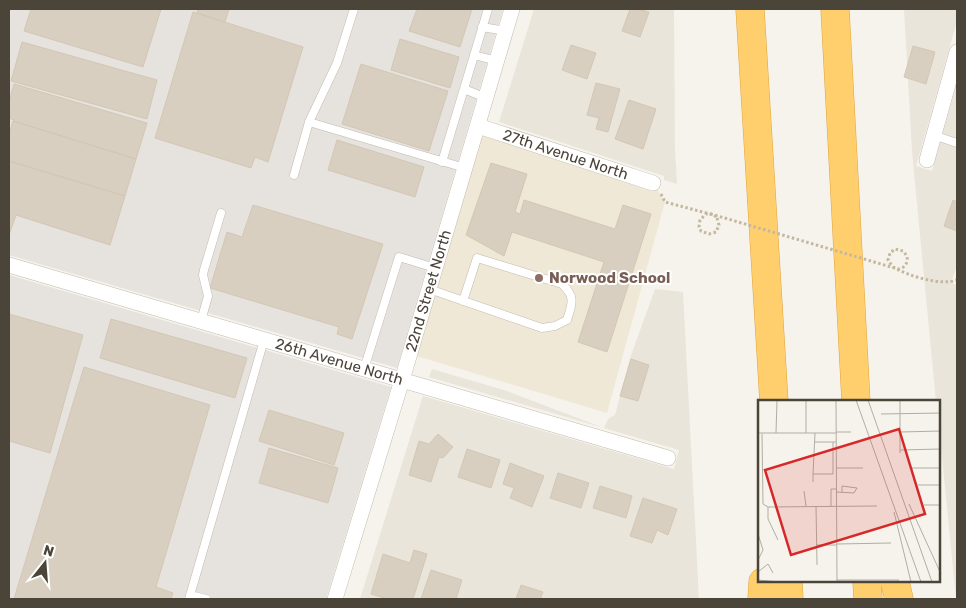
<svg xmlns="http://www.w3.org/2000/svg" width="966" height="608" font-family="Rubik,sans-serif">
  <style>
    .residential { fill: #eae5da }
    .industrial { fill: #e6e2dd }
    .education { fill: #efe8d6 }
    .building { fill: #d8cfc1; stroke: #d3c7b4 }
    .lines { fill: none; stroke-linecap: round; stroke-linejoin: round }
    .lane-casing { stroke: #c2bbae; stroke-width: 9 }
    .street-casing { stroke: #c2bbae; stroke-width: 16 }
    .highway-casing { stroke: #e0a43c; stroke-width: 29 }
    .path { stroke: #c4b79f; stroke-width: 3; stroke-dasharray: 2.5 2.5; stroke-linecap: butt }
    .lane { stroke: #fff; stroke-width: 8 }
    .street { stroke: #fff; stroke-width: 15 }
    .highway { stroke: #ffcf6e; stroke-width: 28 }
    .path-bridge { stroke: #c4b79f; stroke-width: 3; stroke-dasharray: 2.5 2.5; stroke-linecap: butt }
    .education-dot { fill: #8d6e63; stroke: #fff; stroke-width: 2 }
    .labels { text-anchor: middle; stroke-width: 4; stroke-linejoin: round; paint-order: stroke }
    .street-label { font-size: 15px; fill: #4b4439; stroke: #fff }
    .education-label { font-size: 15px; font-weight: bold; fill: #785e54; stroke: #fff; text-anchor: start }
    .inset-road { fill: none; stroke: #b2ada4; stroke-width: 1 }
    .view { fill: #d62828; fill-opacity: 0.15; stroke: #d62828; stroke-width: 2.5 }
    .inset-edge { fill: none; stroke: #4b4439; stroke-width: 2.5 }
  </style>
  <rect width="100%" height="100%" fill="#f6f3ec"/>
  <path class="residential" d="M534,9H674L675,150L677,184L664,180V176L499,122Z
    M904,9H957V21L916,166L932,171L957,84V265L951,283L957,285V599H956L940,437V402H936L912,151Z
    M655,289L683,292L699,599H360L423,396L674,469L679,450L429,377L432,369L507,391L604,428L608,419L615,415L630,358Z"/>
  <path class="industrial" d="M9,9H503L397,368L9,255Z
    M9,275L391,387L326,599H9Z"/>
  <path class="education" d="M477,130L653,183L665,202L607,413L410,354Z"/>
  <path class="building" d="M31,9H161L143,67L24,31Z
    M198,9H229L225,22L197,13Z
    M417,9H472L460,47L409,31Z
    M630,9H638L649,12L640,37L622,31Z
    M193,12L303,47L268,162L255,157L251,168L155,138Z
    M400,39L459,57L450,88L391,70Z
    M22,42L157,80L147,119L11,81Z
    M571,45L596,53L587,79L562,70Z
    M913,46L935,52L926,84L904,77Z
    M361,64L448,91L429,151L342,124Z
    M596,83L620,89L608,132L596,129L599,118L587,115Z
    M14,84L147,123L136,159L13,121L14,120L9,118V102Z
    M629,100L656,109L643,149L615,139Z
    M13,121L136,159L125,196L9,161V135Z
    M337,140L424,167L415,197L328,170Z
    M9,161L125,196L110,245L16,215L9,235Z
    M491,163L527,174L515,212L520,214L524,200L615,229L623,205L651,214L607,352L578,342L604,262L512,232L504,256L466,235Z
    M953,200L957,202V231L944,226Z
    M253,205L383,244L352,339L337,334L339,327L210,288L227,232L242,237Z
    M9,314L83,335L50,453L9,441Z
    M111,319L247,358L235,398L100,358Z
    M631,359L649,365L638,401L620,396Z
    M84,367L210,405L156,587L173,593L171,599H14Z
    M269,410L344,433L334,465L259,441Z
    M438,434L453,447L443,458L439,457L431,482L409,475L419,441L429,444Z
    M269,448L338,468L328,503L259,483Z
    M467,449L500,460L491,488L458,477Z
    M510,463L544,476L532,507L510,498L514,488L503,484Z
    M558,473L589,483L581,508L550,498Z
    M600,486L632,496L626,518L593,508Z
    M643,498L677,509L668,535L657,530L652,543L630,536Z
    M414,550L427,554L413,599H388L371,594L383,554L410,563Z
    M431,570L462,580L456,599H421Z
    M521,585L543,592L540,599H516Z"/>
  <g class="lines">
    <g class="lane-casing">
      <path id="lane" d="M482,27L506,31
        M474,55L497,61
        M464,89L486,98
        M309,122L337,63L354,9
        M933,135L957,143
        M442,162L488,9
        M294,175L309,122L465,168
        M429,289L542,328L555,326L567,320C572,304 576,297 562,284L477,258L463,301
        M201,321L208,296L203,275L204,270L221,213
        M364,369L399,257L435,268
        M190,595L206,599
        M189,599L264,340"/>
    </g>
    <g class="street-casing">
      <g id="street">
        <path id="s1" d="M478,126L653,183"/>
        <path d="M927,160L957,52"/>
        <path id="s2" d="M9,265L668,458"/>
        <path id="s3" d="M335,599L402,380L512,9"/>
      </g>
    </g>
    <g class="highway-casing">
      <path id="highway" d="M750,9L774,402
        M835,9L856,402
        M788,582L789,599
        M867,582L868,599
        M895,582L899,599
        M762,599L763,582"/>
    </g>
    <path class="path" d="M661,194L665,202L714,215L717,218
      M893,267C908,276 941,286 957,280"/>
    <use href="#lane" class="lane"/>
    <use href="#street" class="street"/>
    <use href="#highway" class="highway"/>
    <path class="path-bridge" d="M717,218L719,225L716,232L709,234L701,231L699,227L700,220L706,214H711L898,269C905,268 908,263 907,256L903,251L895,249L890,253L888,260L893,267"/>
  </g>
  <circle class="education-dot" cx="539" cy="278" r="5"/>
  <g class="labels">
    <g class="street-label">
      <text dy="5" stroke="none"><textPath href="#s1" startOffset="92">27th Avenue North</textPath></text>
      <text dy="5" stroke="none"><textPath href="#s3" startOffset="322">22nd Street North</textPath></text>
      <text dy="5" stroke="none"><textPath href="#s2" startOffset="344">26th Avenue North</textPath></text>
    </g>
    <g class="education-label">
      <text x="549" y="283">Norwood School</text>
    </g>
  </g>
  <g transform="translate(758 400)">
    <rect width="182" height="182" fill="#f6f3ec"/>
    <path class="inset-road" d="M78,0L79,182M98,0L163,182M110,0L174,182M142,0V53M123,14L183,13M78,32H93M142,32L183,31M0,33H78M18,33L19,0M48,33V0M4,34L5,104L10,107M57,42H75M142,50L183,49M78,68H105M152,68H183M55,74L57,33M75,74V42H78M55,82V74H75M160,85H183M46,91L48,106M79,92L96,93L99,88L84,86V93M151,104L183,174M166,105H183M58,106L59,165M73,106V89H79M10,107L119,106M10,107V119L20,140M136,112L153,182M0,134L5,150L0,160M79,144L133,143M58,145H79M0,172L10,164L15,173M0,180L21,182M79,180H141"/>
    <path class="view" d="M141,29L167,114L33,155L7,70Z"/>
    <rect width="182" height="182" class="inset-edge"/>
  </g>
  <rect width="966" height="608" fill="none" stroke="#4b4439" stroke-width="20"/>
  <g transform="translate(45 563) rotate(17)" stroke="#ffffff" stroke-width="4" paint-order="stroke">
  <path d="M0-4L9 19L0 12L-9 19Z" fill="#4b4439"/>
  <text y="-8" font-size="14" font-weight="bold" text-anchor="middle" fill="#4b4439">N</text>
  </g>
</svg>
